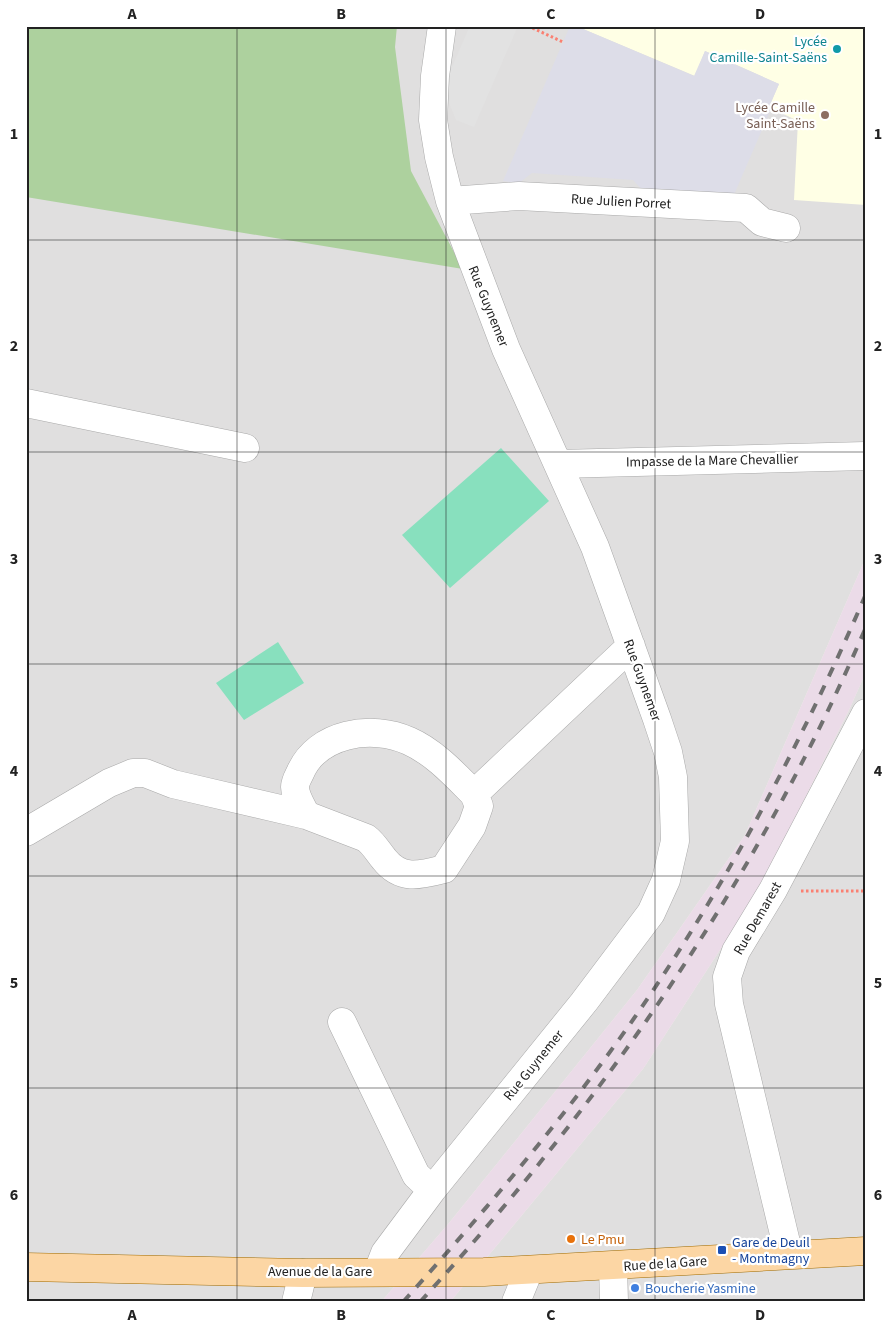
<svg xmlns="http://www.w3.org/2000/svg" width="892" height="1328" font-family="'Source Sans 3',sans-serif">
  <style>
    .residential { fill: #e0dfdf }
    .industrial { fill: #ebdbe8 }
    .education { fill: #ffffe5 }
    .forest { fill: #add19e }
    .pitch { fill: #88e0be }
    .parking { fill: #e2e2e2 }
    .plaza { fill: #dddde8 }
    .lines { fill: none; stroke-linecap: round; stroke-linejoin: round }
    .minor-casing { stroke: #a9a9a9; stroke-width: 29 }
    .major-casing { stroke: #a06b00; stroke-width: 29 }
    .path { stroke: #fa8072; stroke-width: 3; stroke-dasharray: 2.5 2.5; stroke-linecap: butt }
    .minor { stroke: #fff; stroke-width: 28 }
    .major { stroke: #fcd6a4; stroke-width: 28 }
    .rail { stroke: #707070; stroke-width: 4; stroke-dasharray: 10 10; stroke-linecap: butt }
    .grid { fill: none; stroke: #222; stroke-width: 1; stroke-opacity: 0.55 }
    .culture-dot { fill: #0f9aa8; stroke: #fff; stroke-width: 2 }
    .education-dot { fill: #8d6e63; stroke: #fff; stroke-width: 2 }
    .food-dot { fill: #e8710a; stroke: #fff; stroke-width: 2 }
    .transit-dot { fill: #1a4fb4; stroke: #fff; stroke-width: 2 }
    .shop-dot { fill: #3f7fe0; stroke: #fff; stroke-width: 2 }
    .labels { text-anchor: middle; stroke-width: 4.5; stroke-linejoin: round; paint-order: stroke }
    .culture-label { font-size: 14px; fill: #0d838f; stroke: #fff; text-anchor: end }
    .education-label { font-size: 14px; fill: #785e54; stroke: #fff; text-anchor: end }
    .street-label { font-size: 14px; fill: #222; stroke: #fff }
    .food-label { font-size: 14px; fill: #c56008; stroke: #fff; text-anchor: start }
    .transit-label { font-size: 14px; fill: #164399; stroke: #fff; text-anchor: start }
    .shop-label { font-size: 14px; fill: #366cbe; stroke: #fff; text-anchor: start }
    .neatline { fill: none; stroke: #222; stroke-width: 2 }
    .grid-label { font-size: 16px; text-anchor: middle; font-weight: bold; fill: #222 }
  </style>
  <rect width="100%" height="100%" fill="#f2efe9"/>
  <path class="residential" d="M26,26H866V557L745,835L637,990L449,1223L381,1302H26Z
    M866,672V1302H450L643,1069L760,888L849,710Z"/>
  <path class="industrial" d="M866,557V672L849,710L760,888L643,1069L450,1302H381L449,1223L637,990L745,835Z"/>
  <path class="education" d="M576,26H866V205L794,200L798,121L769,107L779,84L705,51L695,76Z"/>
  <path class="forest" d="M26,26H397L395,47L411,171L463,269L26,197Z"/>
  <path class="pitch" d="M501,448L549,501L450,588L402,535Z
    M278,642L304,683L244,720L216,683Z"/>
  <path class="parking" d="M467,26H518L474,127L456,120L443,88L469,28Z"/>
  <path class="plaza" d="M570,26H576L694,76L705,51L779,84L769,107L771,109L733,197L644,192L633,180L532,173L519,183L503,181Z"/>
  <g class="lines">
    <g class="minor-casing">
      <path id="minor" d="M450,201L519,196L746,208L762,222L786,228
        M26,403L245,448
        M559,464L865,456
        M474,794L479,806L472,826L444,869C421,875 401,881 384,859C378,852 374,844 366,838L306,815C302,806 295,797 295,787C295,782 298,777 300,773C317,733 372,724 409,741C434,752 455,775 474,794L631,646
        M26,832L109,783L133,773H145L173,784L306,815
        M342,1022L416,1175L432,1190
        M789,1255L729,1004L727,977L736,951L773,890L866,713
        M613,1266L614,1302
        M378,1271L385,1253L432,1190L584,1002L651,913L666,880L675,841L673,777L668,752L657,719L595,547L506,349L450,201L439,157L433,120L435,76L442,26
        M296,1302L303,1273
        M516,1302L529,1270"/>
    </g>
    <g class="major-casing">
      <path id="major" d="M26,1267L303,1273L484,1272L866,1251"/>
    </g>
    <path class="path" d="M528,26L563,42
      M801,891H866"/>
    <use href="#minor" class="minor"/>
    <use href="#major" class="major"/>
    <path class="rail" d="M403,1302C483,1213 561,1122 630,1024C724,890 801,744 866,594
      M420,1302C606,1099 757,880 866,627"/>
  </g>
  <path class="grid" d="M237,26V1302M446,26V1302M655,26V1302M26,240H866M26,452H866M26,664H866M26,876H866M26,1088H866"/>
  <circle class="culture-dot" cx="837" cy="49" r="5"/>
  <circle class="education-dot" cx="825" cy="115" r="5"/>
  <circle class="food-dot" cx="571" cy="1239" r="5"/>
  <rect class="transit-dot" x="717" y="1245" width="10" height="10" rx="2.5"/>
  <circle class="shop-dot" cx="635" cy="1288" r="5"/>
  <g class="labels">
    <g class="culture-label">
      <text x="827" y="46">Lycée<tspan x="827" dy="16">Camille-Saint-Saëns</tspan></text>
    </g>
    <g class="education-label">
      <text x="815" y="112">Lycée Camille<tspan x="815" dy="16">Saint-Saëns</tspan></text>
    </g>
    <g class="street-label">
      <text transform="translate(621 201) rotate(3)" y="5">Rue Julien Porret</text>
      <text transform="translate(489 306) rotate(68)" y="5">Rue Guynemer</text>
      <text transform="translate(712 460) rotate(-1)" y="5">Impasse de la Mare Chevallier</text>
      <text transform="translate(643 680) rotate(70)" y="5">Rue Guynemer</text>
      <text transform="translate(757 918) rotate(-60)" y="5">Rue Demarest</text>
      <text transform="translate(533 1065) rotate(-51)" y="5">Rue Guynemer</text>
      <text transform="translate(665 1263) rotate(-4)" y="5">Rue de la Gare</text>
      <text x="320" y="1276">Avenue de la Gare</text>
    </g>
    <g class="food-label">
      <text x="581" y="1244">Le Pmu</text>
    </g>
    <g class="transit-label">
      <text x="732" y="1247">Gare de Deuil<tspan x="732" dy="16">- Montmagny</tspan></text>
    </g>
    <g class="shop-label">
      <text x="645" y="1293">Boucherie Yasmine</text>
    </g>
  </g>
  <rect width="892" height="1328" fill="none" stroke="#ffffff" stroke-width="55"/>
  <rect x="28" y="28" width="836" height="1272" class="neatline"/>
  <g class="grid-label">
    <text x="132" y="19">A</text>
    <text x="341" y="19">B</text>
    <text x="551" y="19">C</text>
    <text x="760" y="19">D</text>
    <text x="14" y="139">1</text>
    <text x="878" y="139">1</text>
    <text x="14" y="351">2</text>
    <text x="878" y="351">2</text>
    <text x="14" y="564">3</text>
    <text x="878" y="564">3</text>
    <text x="14" y="776">4</text>
    <text x="878" y="776">4</text>
    <text x="14" y="988">5</text>
    <text x="878" y="988">5</text>
    <text x="14" y="1200">6</text>
    <text x="878" y="1200">6</text>
    <text x="132" y="1320">A</text>
    <text x="341" y="1320">B</text>
    <text x="551" y="1320">C</text>
    <text x="760" y="1320">D</text>
  </g>
</svg>
